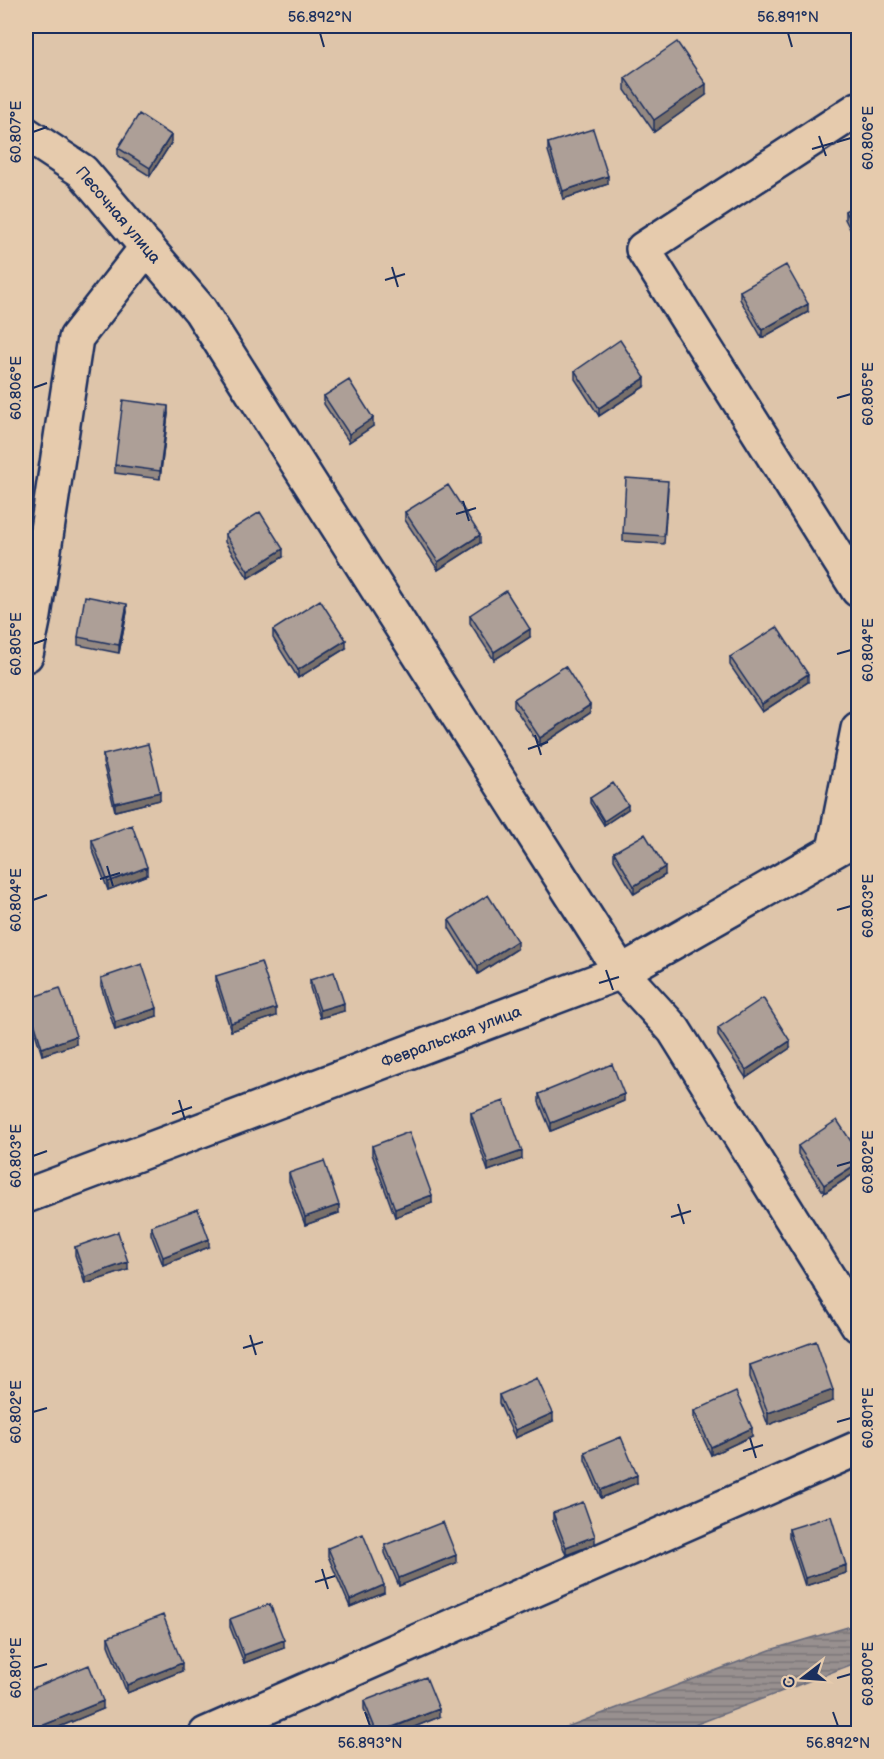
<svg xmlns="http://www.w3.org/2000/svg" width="884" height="1759" font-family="'Balsamiq Sans',sans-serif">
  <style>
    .water { fill: url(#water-rules); stroke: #66697b; stroke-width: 1.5 }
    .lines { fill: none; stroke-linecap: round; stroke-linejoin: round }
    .minor-casing { stroke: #1b2f5e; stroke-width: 38 }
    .minor { stroke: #e6cbad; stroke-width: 33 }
    .wall { fill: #958982; stroke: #1b2f5e; stroke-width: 1.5 }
    .shaded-wall { fill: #796f6a; stroke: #1b2f5e; stroke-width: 1.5 }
    .building { fill: #ad9f97; stroke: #1b2f5e; stroke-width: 1.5 }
    .ticks { fill: none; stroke: #1b2f5e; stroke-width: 2 }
    .labels { text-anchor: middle; stroke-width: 6; stroke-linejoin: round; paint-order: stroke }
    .street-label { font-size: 16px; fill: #1b2f5e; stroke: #e6cbad }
    .neatline { fill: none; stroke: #1b2f5e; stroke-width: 2 }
    .ticks-label { font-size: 15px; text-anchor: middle; fill: #1b2f5e }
  </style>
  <defs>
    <pattern id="water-rules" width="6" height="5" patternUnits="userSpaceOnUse" patternTransform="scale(1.5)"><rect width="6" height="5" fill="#98908f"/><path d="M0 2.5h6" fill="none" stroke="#7b7678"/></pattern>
  </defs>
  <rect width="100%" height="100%" fill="#dec5aa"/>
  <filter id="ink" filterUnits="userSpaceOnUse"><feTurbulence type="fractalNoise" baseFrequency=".0167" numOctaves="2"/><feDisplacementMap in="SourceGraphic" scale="12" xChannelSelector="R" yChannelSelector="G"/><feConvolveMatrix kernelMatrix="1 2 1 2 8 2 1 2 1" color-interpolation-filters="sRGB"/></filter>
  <g filter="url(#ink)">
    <path class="water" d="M858,1624V1662L674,1733H551L770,1650Z"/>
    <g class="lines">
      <g class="minor-casing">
        <g id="minor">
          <path d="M858,109L643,249L858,590"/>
          <path id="s1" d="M26,134L82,171L200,310L621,972L674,1030L858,1325"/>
          <path d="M26,655L34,616L76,338L147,247"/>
          <path d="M834,850L858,729"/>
          <path id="s2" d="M26,1196L621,972L858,837"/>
          <path d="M206,1734L858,1448"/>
        </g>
      </g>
      <use href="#minor" class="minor"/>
    </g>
    <path class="wall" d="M625,78L706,95L654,132L625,90Z
      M171,143L150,176L118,156V148Z
      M548,143L608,184L563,199L548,151Z
      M858,204V245L845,219V211Z
      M740,291L808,312L762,338L740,299Z
      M575,371L645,386L599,416L575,379Z
      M324,396L373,426L349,442L324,404Z
      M168,414L160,479L115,473V465Z
      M668,489L664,544L623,541V533Z
      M405,512L480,543L438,570L405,520Z
      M225,534L283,557L248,578L225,542Z
      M127,612L119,653L78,645V637Z
      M470,615L530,637L494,660L470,623Z
      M273,630L346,648L298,678L273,638Z
      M730,657L808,682L762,712L730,665Z
      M514,699L590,713L540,746L514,707Z
      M103,755L160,800L115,811L103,763Z
      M590,798L628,809L604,825L590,803Z
      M92,840L147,875L108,890L92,848Z
      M614,852L665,875L634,894L614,860Z
      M449,920L517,949L478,974L449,928Z
      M216,976L276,1016L231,1031L216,984Z
      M101,978L157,1016L115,1030L101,986Z
      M310,980L344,1011L320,1018L310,988Z
      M27,999L76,1044L42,1055L27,1007Z
      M718,1028L790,1048L746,1078L718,1036Z
      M539,1094L624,1101L551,1131L539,1102Z
      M471,1113L522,1159L488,1171L471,1121Z
      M372,1146L432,1203L395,1217L372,1154Z
      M798,1146L858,1152V1171L824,1193L798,1154Z
      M289,1173L339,1213L305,1225L289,1181Z
      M151,1226L209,1247L163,1265L151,1234Z
      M75,1247L128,1270L85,1284L75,1255Z
      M750,1365L833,1401L768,1425L750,1377Z
      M499,1395L553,1421L515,1438L499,1403Z
      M694,1411L752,1436L711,1455L694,1419Z
      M585,1452L637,1483L601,1498L585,1460Z
      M553,1513L595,1544L566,1555L553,1521Z
      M789,1529L846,1573L805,1586L789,1537Z
      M385,1545L456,1563L399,1586L385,1553Z
      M328,1548L384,1593L350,1607L328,1556Z
      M230,1619L284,1648L244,1663L230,1627Z
      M108,1637L182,1671L127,1693L108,1645Z
      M26,1691L103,1709L42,1734H26Z
      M364,1701L439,1717L397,1734H374L364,1709Z"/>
    <path class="shaded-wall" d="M706,84V95L654,132V120Z
      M171,135V143L150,176V168Z
      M608,176V184L563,199V191Z
      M808,304V312L762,338V330Z
      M645,378V386L599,416V408Z
      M168,406V414L160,479V471Z
      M373,418V426L349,442V434Z
      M480,535V543L438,570V562Z
      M283,549V557L248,578V571Z
      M127,604V612L119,653V645Z
      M530,629V637L494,660V652Z
      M346,640V648L298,678V670Z
      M808,674V682L762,712V704Z
      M590,705V713L540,746V738Z
      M160,792V800L115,811V803Z
      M628,805V809L604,825V821Z
      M147,867V875L108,890V882Z
      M665,867V875L634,894V886Z
      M517,941V949L478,974V966Z
      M344,1003V1011L320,1018V1010Z
      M157,1008V1016L115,1030V1022Z
      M276,1008V1016L231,1031V1023Z
      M76,1036V1044L42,1055V1048Z
      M790,1041V1048L746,1078V1070Z
      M624,1094V1101L551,1131V1123Z
      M522,1151V1159L488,1171V1163Z
      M858,1163V1171L824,1193V1185Z
      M432,1195V1203L395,1217V1209Z
      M339,1205V1213L305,1225V1217Z
      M209,1239V1247L163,1265V1257Z
      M128,1262V1270L85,1284V1277Z
      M833,1390V1401L768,1425V1413Z
      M553,1413V1421L515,1438V1430Z
      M752,1428V1436L711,1455V1447Z
      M637,1475V1483L601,1498V1490Z
      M595,1536V1544L566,1555V1547Z
      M456,1555V1563L399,1586V1578Z
      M846,1565V1573L805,1586V1578Z
      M384,1585V1593L350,1607V1600Z
      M284,1640V1648L244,1663V1655Z
      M182,1663V1671L127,1693V1685Z
      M103,1701V1709L42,1734H29V1731Z
      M439,1709V1717L397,1734H377Z"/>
    <path class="building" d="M677,42L706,84L654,120L625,78Z
      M139,114L171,135L150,168L118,148Z
      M593,129L608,176L563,191L548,143Z
      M858,204V237L845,211Z
      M786,265L808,304L762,330L740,291Z
      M620,340L645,378L599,408L575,371Z
      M349,380L373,418L349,434L324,396Z
      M123,400L168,406L160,471L115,465Z
      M626,478L668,481L664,536L623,533Z
      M448,485L480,535L438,562L405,512Z
      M260,512L283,549L248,571L225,534Z
      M506,591L530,629L494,652L470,615Z
      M85,596L127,604L119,645L78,637Z
      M320,600L346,640L298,670L273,630Z
      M777,627L808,674L762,704L730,657Z
      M565,666L590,705L540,738L514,699Z
      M148,744L160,792L115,803L103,755Z
      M613,783L628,805L604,821L590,798Z
      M132,825L147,867L108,882L92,840Z
      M645,834L665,867L634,886L614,852Z
      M488,895L517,941L478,966L449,920Z
      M261,962L276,1008L231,1023L216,976Z
      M142,964L157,1008L115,1022L101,978Z
      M334,972L344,1003L320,1010L310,980Z
      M60,988L76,1036L42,1048L27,999Z
      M763,998L790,1041L746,1070L718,1028Z
      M612,1064L624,1094L551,1123L539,1094Z
      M504,1101L522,1151L488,1163L471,1113Z
      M837,1120L858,1152V1163L824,1185L798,1146Z
      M409,1132L432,1195L395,1209L372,1146Z
      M324,1161L339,1205L305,1217L289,1173Z
      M198,1209L209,1239L163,1257L151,1226Z
      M118,1232L128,1262L85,1277L75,1247Z
      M816,1341L833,1390L768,1413L750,1365Z
      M537,1378L553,1413L515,1430L499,1395Z
      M736,1392L752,1428L711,1447L694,1411Z
      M621,1437L637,1475L601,1490L585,1452Z
      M583,1502L595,1536L566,1547L553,1513Z
      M831,1516L846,1565L805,1578L789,1529Z
      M443,1522L456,1555L399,1578L385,1545Z
      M363,1534L384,1585L350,1600L328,1548Z
      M270,1604L284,1640L244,1655L230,1619Z
      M163,1615L182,1663L127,1685L108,1637Z
      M89,1665L103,1701L29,1731L26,1724V1691Z
      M426,1677L439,1709L377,1733L364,1701Z"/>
  </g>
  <path class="ticks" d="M320,33L324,47M788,33L792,47M33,132L47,127M819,136L826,156M837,142L851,138M812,149L833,143M392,267L398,287M385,280L405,274M33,388L47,383M837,398L851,394M463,501L469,521M456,514L476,508M33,644L47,639M837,654L851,650M535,735L541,755M528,749L548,742M107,866L113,886M100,879L120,873M33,900L47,895M837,910L851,906M606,970L613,990M599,983L619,977M179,1100L185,1120M172,1114L192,1107M33,1156L47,1151M837,1166L851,1162M678,1204L684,1224M671,1217L691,1211M250,1335L256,1355M243,1348L263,1342M33,1412L47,1408M837,1422L851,1418M750,1438L756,1458M743,1451L763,1445M322,1569L328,1589M315,1582L335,1576M33,1668L47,1664M837,1678L851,1674M365,1712L370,1726M833,1712L838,1726"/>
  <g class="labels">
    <g class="street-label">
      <text dy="6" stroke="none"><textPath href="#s1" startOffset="124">Песочная улица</textPath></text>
      <text dy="6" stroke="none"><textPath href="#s2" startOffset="454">Февральская улица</textPath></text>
    </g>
  </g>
  <rect width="884" height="1759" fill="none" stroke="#e6cbad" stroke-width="66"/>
  <g transform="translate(803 1678) rotate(253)" stroke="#e6cbad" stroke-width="4.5" paint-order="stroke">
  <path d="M0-4.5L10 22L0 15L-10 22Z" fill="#1b2f5e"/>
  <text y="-9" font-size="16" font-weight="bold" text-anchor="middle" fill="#1b2f5e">С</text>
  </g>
  <rect x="33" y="33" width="818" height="1693" class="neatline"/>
  <g class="ticks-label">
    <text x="320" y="22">56.892°N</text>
    <text x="788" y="22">56.891°N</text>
    <text transform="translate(16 132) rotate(-90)" y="5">60.807°E</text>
    <text transform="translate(868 138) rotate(-90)" y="5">60.806°E</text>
    <text transform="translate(16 388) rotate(-90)" y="5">60.806°E</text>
    <text transform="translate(868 394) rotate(-90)" y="5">60.805°E</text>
    <text transform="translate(16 644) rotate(-90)" y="5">60.805°E</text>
    <text transform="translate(868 650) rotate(-90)" y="5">60.804°E</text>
    <text transform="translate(16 900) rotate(-90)" y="5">60.804°E</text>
    <text transform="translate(868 906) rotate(-90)" y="5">60.803°E</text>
    <text transform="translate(16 1156) rotate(-90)" y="5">60.803°E</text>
    <text transform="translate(868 1162) rotate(-90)" y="5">60.802°E</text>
    <text transform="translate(16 1412) rotate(-90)" y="5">60.802°E</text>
    <text transform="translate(868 1418) rotate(-90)" y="5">60.801°E</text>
    <text transform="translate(16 1668) rotate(-90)" y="5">60.801°E</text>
    <text transform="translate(868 1674) rotate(-90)" y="5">60.800°E</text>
    <text x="370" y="1748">56.893°N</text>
    <text x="838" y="1748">56.892°N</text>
  </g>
</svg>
